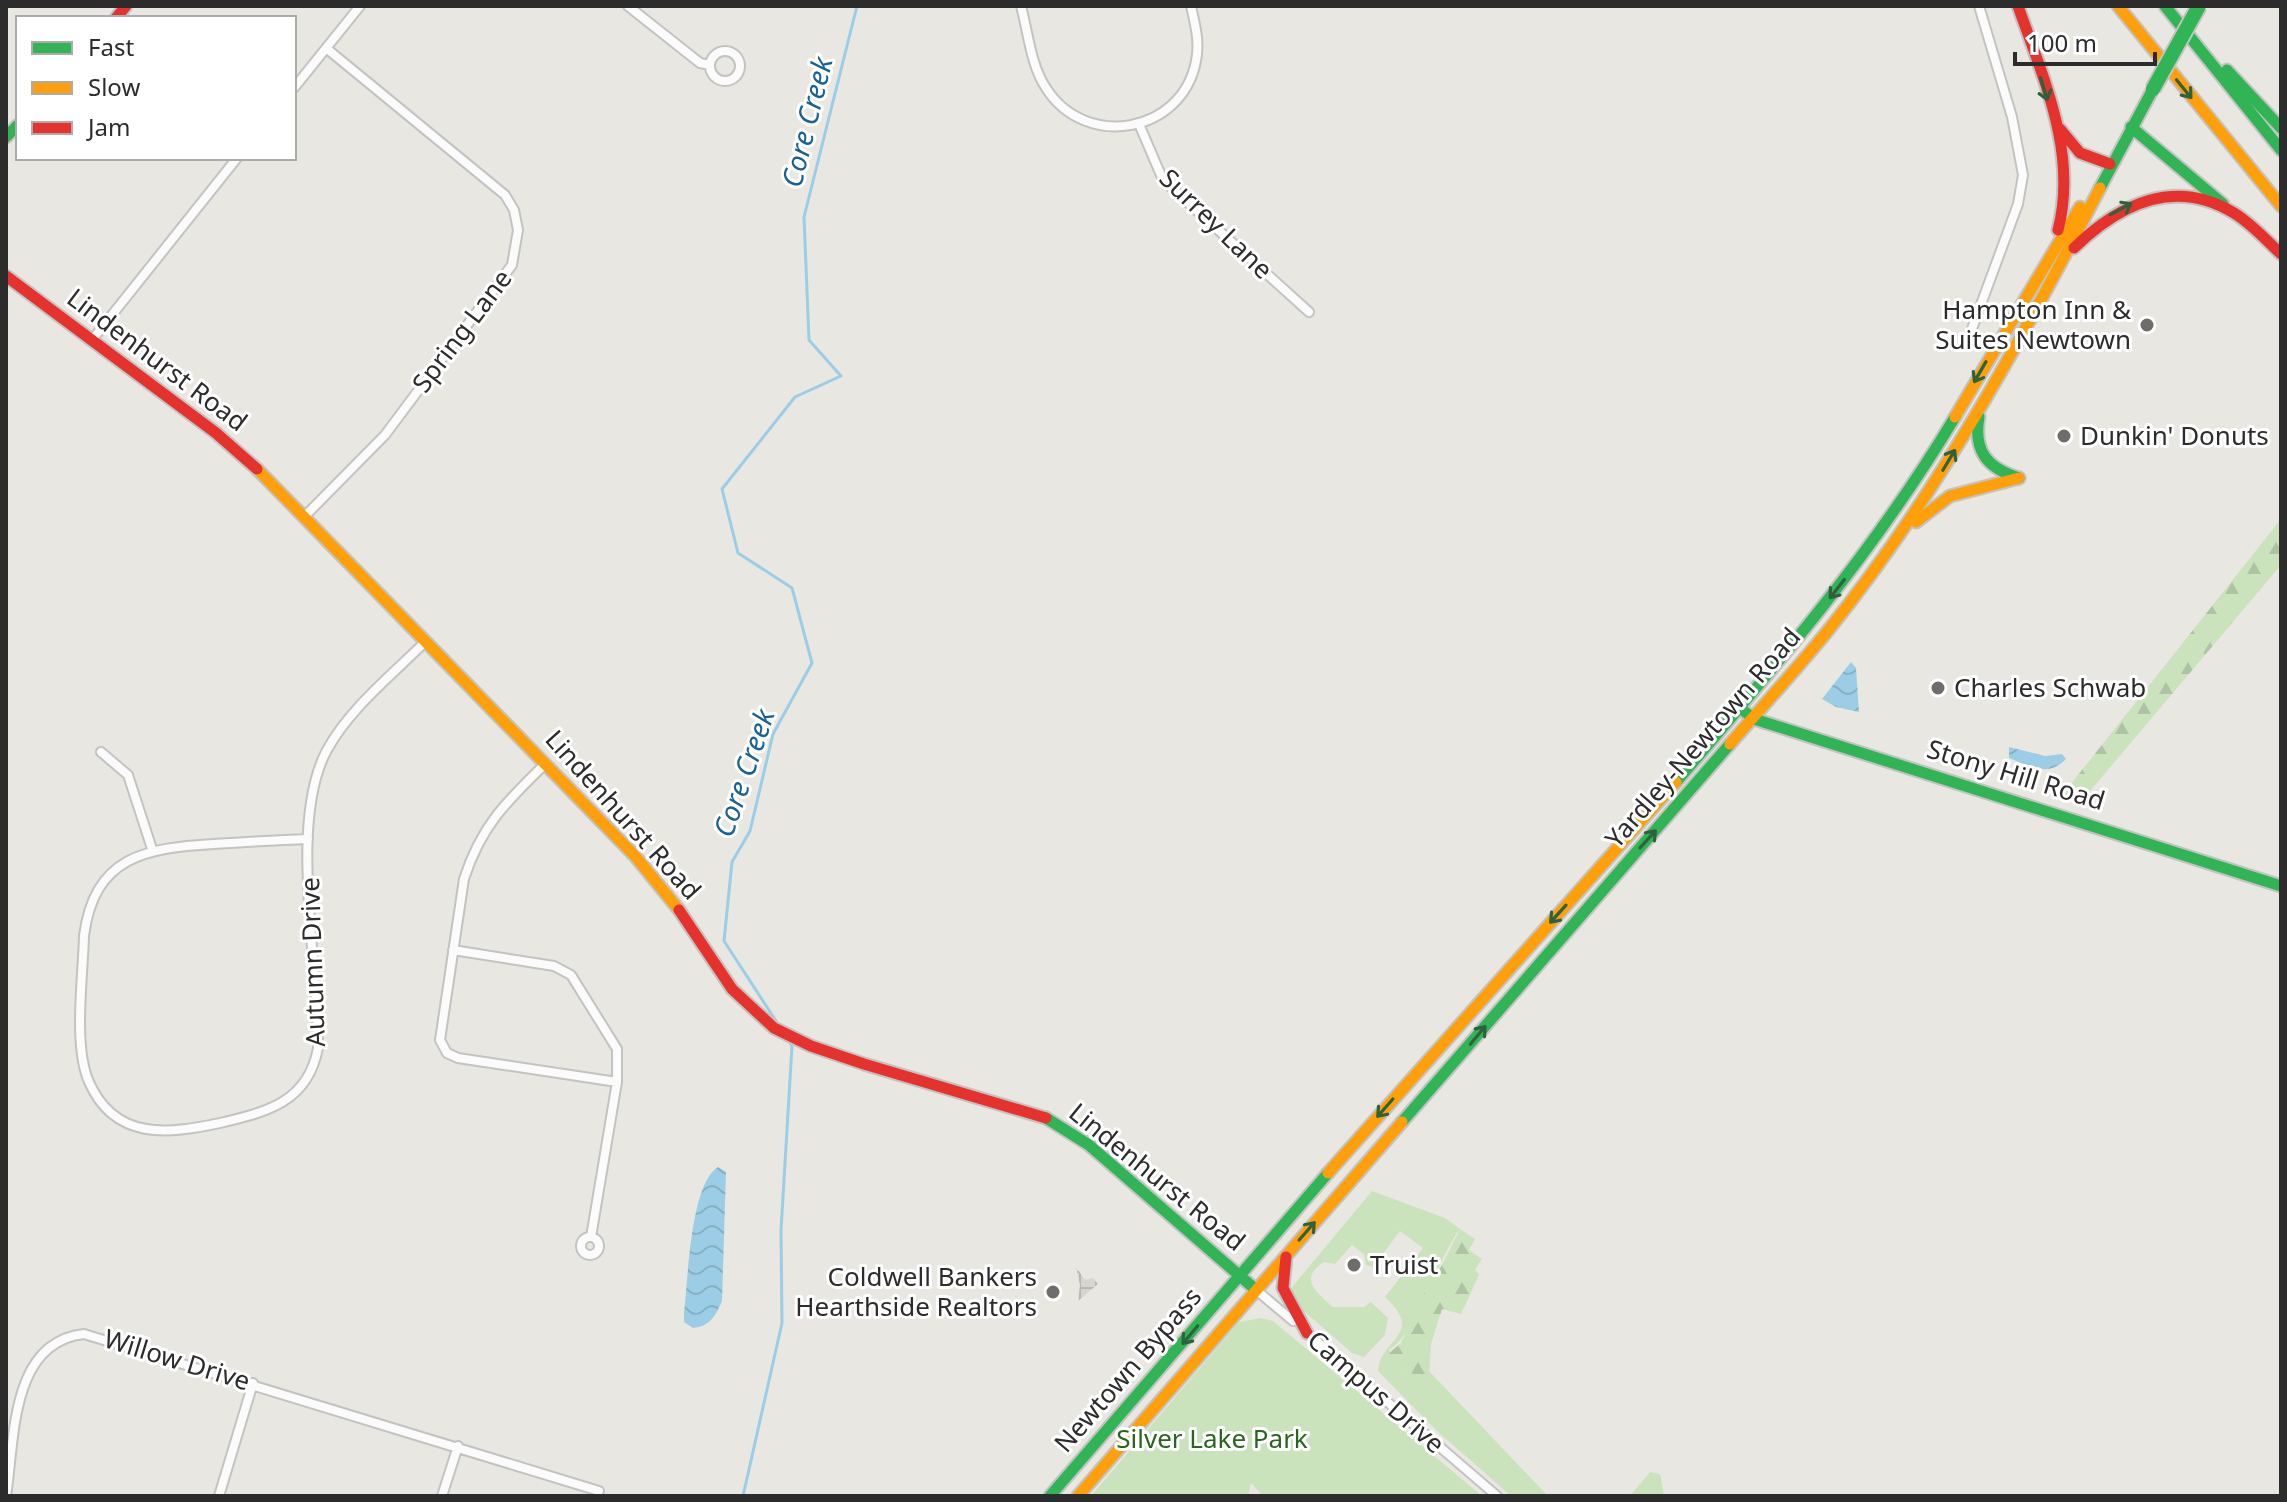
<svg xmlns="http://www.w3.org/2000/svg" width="2287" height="1502" font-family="'Noto Sans',sans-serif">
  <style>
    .green { fill: #cae3bd }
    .forest { fill: url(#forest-firs) }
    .plaza { fill: url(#plaza-grid) }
    .water { fill: url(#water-waves) }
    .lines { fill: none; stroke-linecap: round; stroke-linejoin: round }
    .stream { stroke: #9bcee6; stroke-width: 3 }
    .street-casing { stroke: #c3c3c2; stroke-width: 12 }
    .fast-casing { stroke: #c3c3c2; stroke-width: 15 }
    .slow-casing { stroke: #c3c3c2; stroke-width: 15 }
    .jam-casing { stroke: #c3c3c2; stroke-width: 15 }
    .street { stroke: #fcfbfb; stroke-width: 8 }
    .fast { stroke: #30b455; stroke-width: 11 }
    .slow { stroke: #ff9f0a; stroke-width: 11 }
    .jam { stroke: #e5322d; stroke-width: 11 }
    .fast-bridge-casing { stroke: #c5c4c2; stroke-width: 18; stroke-linecap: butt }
    .fast-bridge { stroke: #30b455; stroke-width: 14 }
    .oneway { stroke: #2e623c }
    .poi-dot { fill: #6e6d6c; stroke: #fff; stroke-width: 3 }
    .labels { text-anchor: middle; stroke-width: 6; stroke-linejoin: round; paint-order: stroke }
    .street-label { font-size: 26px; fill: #2c2c2c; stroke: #fff }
    .poi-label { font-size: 26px; fill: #2c2c2c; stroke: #fff; text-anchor: start }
    .park-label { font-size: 26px; fill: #29651f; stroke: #fff }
    .water-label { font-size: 28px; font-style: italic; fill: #166196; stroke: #fff }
  </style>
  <defs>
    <pattern id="forest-firs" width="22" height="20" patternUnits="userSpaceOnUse" patternTransform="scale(2)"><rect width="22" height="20" fill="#cae3bd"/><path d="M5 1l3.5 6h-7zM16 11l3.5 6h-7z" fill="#aec3a3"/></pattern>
    <pattern id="plaza-grid" width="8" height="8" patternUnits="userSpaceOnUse" patternTransform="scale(2)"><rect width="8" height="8" fill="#d7d5d0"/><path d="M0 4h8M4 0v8" fill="none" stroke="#b9b7b3"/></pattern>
    <pattern id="water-waves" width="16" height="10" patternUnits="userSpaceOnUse" patternTransform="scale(2)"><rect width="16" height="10" fill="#9bcee6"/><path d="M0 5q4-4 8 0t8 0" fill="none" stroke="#86b1c5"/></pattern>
  </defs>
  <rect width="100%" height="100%" fill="#e9e7e2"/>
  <path class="green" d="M1372,1191L1445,1218L1460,1229C1436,1260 1419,1331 1389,1350L1400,1372L1405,1368L1427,1369L1548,1496H1511L1437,1431L1378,1371C1380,1338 1426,1335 1385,1297L1423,1248L1400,1231L1373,1267L1366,1265L1364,1254L1352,1245L1335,1264L1324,1262C1298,1279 1316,1292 1333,1307H1364L1371,1302L1388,1318L1385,1335L1364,1357L1352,1353L1291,1300L1288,1292Z
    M1261,1318L1273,1321L1482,1496H1263L1251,1483L1248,1496H1091L1239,1322Z
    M1650,1472L1660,1474L1664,1496H1630Z"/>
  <path class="forest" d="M2281,519V565L2080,803L2059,799Z
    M1460,1229L1475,1239L1469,1250L1482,1259L1475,1270L1479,1275L1461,1314L1442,1309L1431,1344L1429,1378L1425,1382L1405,1369L1393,1375L1384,1373L1381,1360L1401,1343L1430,1280L1441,1267Z"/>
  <path class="plaza" d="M1076,1267L1085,1280L1093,1278L1098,1284L1078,1301L1080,1285Z"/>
  <path class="water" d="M1851,662L1856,668L1859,712L1836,707L1822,699Z
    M2009,747L2045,756L2062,754L2066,759C2048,778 2030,766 2009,758Z
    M718,1167L726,1172L722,1301C715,1317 710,1326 693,1328L684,1322V1313C688,1281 690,1184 718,1167Z"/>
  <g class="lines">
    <path class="stream" d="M778,1024L724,941L732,862L750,831L773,734L812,663L792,588L738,553L722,489L795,397L841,376L809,340L804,217L857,6
      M743,1496L782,1323L781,1230L792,1046L789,1041"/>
    <g class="street-casing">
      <path id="street" d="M628,6L700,63L710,65
        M1021,6C1028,32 1031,66 1046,88C1085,150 1182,134 1196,61C1200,42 1195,24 1191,6
        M710 66a15 15 0 1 1 30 0a15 15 0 1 1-30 0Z
        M294,88L360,6
        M1139,124L1163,180L1309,312
        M92,340L237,158
        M1966,345L2018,204L2023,175L2012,117L1979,6
        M305,516L385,435L512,265L518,230L514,210L505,195L326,48
        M101,752L128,775L152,849
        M545,764C506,802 481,826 464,879L440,1040L447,1053L458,1058L617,1082
        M308,839C276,840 245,842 214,844C146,848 94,856 84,936C83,977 73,1046 89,1082C115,1141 168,1134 220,1123C267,1112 308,1102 318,1048C319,964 288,822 327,750C350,708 392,675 426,641
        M453,950L554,966L571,975L617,1049V1082L591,1237
        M581 1246a9 9 0 1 1 18 0a9 9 0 1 1-18 0Z
        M1255,1289L1293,1321
        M1306,1332L1497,1496
        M6,1496C15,1439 10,1342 84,1334L599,1491
        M219,1496L253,1383
        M442,1496L458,1446"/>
    </g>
    <g class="fast-casing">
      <path id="fast" d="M2165,6L2281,150
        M2227,70L2281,128
        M2131,127L2223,204
        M6,137L18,125
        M2100,188L2153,89
        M1979,417C1973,451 1987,468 2019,478
        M1740,708L1754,719L2281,886
        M1676,782C1776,666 1876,549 1955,417
        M1046,1118L1089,1145L1255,1289
        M1402,1122L1730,744
        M1050,1496L1328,1173"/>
    </g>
    <g class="slow-casing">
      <path id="slow" d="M2118,6L2281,206
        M1955,417L2080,207
        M257,469L635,856L679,910
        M1916,522L1950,496L2019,478
        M1730,744C1762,707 1795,671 1826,633C1936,497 2020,343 2100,188
        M1328,1173L1676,782
        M1078,1496L1402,1122"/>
    </g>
    <g class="jam-casing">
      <path id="jam" d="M2018,6C2043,78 2078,153 2058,230
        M116,18L126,6
        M2060,129L2080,153L2110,164
        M2074,248C2119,204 2175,177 2234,213C2252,224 2266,240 2281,254
        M6,276L216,433L257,469
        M679,910L732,989L774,1028L811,1046L864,1064L1046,1118
        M1286,1257L1283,1288L1307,1333"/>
    </g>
    <use href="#street" class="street"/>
    <use href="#fast" class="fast"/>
    <use href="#slow" class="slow"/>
    <use href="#jam" class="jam"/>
    <g class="fast-bridge-casing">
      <path id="fast-bridge" d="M2153,89L2199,6"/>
    </g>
    <use href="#fast-bridge" class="fast-bridge"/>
  </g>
  <defs><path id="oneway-shaft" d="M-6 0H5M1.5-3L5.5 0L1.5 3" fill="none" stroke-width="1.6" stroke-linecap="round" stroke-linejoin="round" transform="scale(2)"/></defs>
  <g class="oneway">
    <use href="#oneway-shaft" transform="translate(2044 89) rotate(73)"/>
    <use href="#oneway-shaft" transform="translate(2184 89) rotate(51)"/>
    <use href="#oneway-shaft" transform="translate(2121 209) rotate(-28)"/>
    <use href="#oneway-shaft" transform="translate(1980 372) rotate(120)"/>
    <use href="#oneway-shaft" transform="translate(1949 460) rotate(-59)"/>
    <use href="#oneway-shaft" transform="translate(1837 589) rotate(128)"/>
    <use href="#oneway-shaft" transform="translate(1648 839) rotate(-48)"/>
    <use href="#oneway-shaft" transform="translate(1558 914) rotate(132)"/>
    <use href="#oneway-shaft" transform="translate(1478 1035) rotate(-50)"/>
    <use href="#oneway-shaft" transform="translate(1385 1108) rotate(131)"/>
    <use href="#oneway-shaft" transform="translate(1307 1231) rotate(-49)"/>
    <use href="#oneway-shaft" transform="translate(1190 1335) rotate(130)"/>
  </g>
  <g class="poi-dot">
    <circle cx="2147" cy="325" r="8"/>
    <circle cx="2064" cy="436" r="8"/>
    <circle cx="1938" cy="688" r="8"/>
    <circle cx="1354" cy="1265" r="8"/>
    <circle cx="1053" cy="1292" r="8"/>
  </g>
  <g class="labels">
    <g class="street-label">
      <text transform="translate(1216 224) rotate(44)" y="9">Surrey Lane</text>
      <text transform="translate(462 331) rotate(-53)" y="9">Spring Lane</text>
      <text transform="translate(157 360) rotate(37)" y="9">Lindenhurst Road</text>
      <text transform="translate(1703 738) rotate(-49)" y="9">Yardley-Newtown Road</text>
      <text transform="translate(2016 775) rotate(17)" y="9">Stony Hill Road</text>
      <text transform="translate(623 815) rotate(48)" y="9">Lindenhurst Road</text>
      <text transform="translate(313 962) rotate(-92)" y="9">Autumn Drive</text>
      <text transform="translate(1157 1177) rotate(39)" y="9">Lindenhurst Road</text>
      <text transform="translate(177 1360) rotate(17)" y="9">Willow Drive</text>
      <text transform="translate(1128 1370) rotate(-49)" y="9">Newtown Bypass</text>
      <text transform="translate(1376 1392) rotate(41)" y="9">Campus Drive</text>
    </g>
    <g class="poi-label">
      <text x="2131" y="319" text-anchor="end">Hampton Inn &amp;<tspan x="2131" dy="30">Suites Newtown</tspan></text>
      <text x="2080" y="445">Dunkin' Donuts</text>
      <text x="1954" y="697">Charles Schwab</text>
      <text x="1370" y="1274">Truist</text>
      <text x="1037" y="1286" text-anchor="end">Coldwell Bankers<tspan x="1037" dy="30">Hearthside Realtors</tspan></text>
    </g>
    <g class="park-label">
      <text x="1212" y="1448">Silver Lake Park</text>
    </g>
    <g class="water-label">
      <text transform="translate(807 122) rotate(-76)" y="10">Core Creek</text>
      <text transform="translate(744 773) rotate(-71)" y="10">Core Creek</text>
    </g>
  </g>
  <rect width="2287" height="1502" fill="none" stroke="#2c2c2c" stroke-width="16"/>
  <rect x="16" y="16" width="280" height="144" fill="#ffffff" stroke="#ababab" stroke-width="2"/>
  <rect x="32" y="42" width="40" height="12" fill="#30b455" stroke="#ababab" stroke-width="2"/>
  <text x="88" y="56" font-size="24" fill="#2c2c2c">Fast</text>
  <rect x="32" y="82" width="40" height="12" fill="#ff9f0a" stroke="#ababab" stroke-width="2"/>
  <text x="88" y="96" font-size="24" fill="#2c2c2c">Slow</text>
  <rect x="32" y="122" width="40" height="12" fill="#e5322d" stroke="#ababab" stroke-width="2"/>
  <text x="88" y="136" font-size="24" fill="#2c2c2c">Jam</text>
  <path d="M2015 52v12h140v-12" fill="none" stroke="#2c2c2c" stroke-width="4"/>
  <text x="2027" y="52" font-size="24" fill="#2c2c2c" stroke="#ffffff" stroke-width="6" paint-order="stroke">100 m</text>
</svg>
